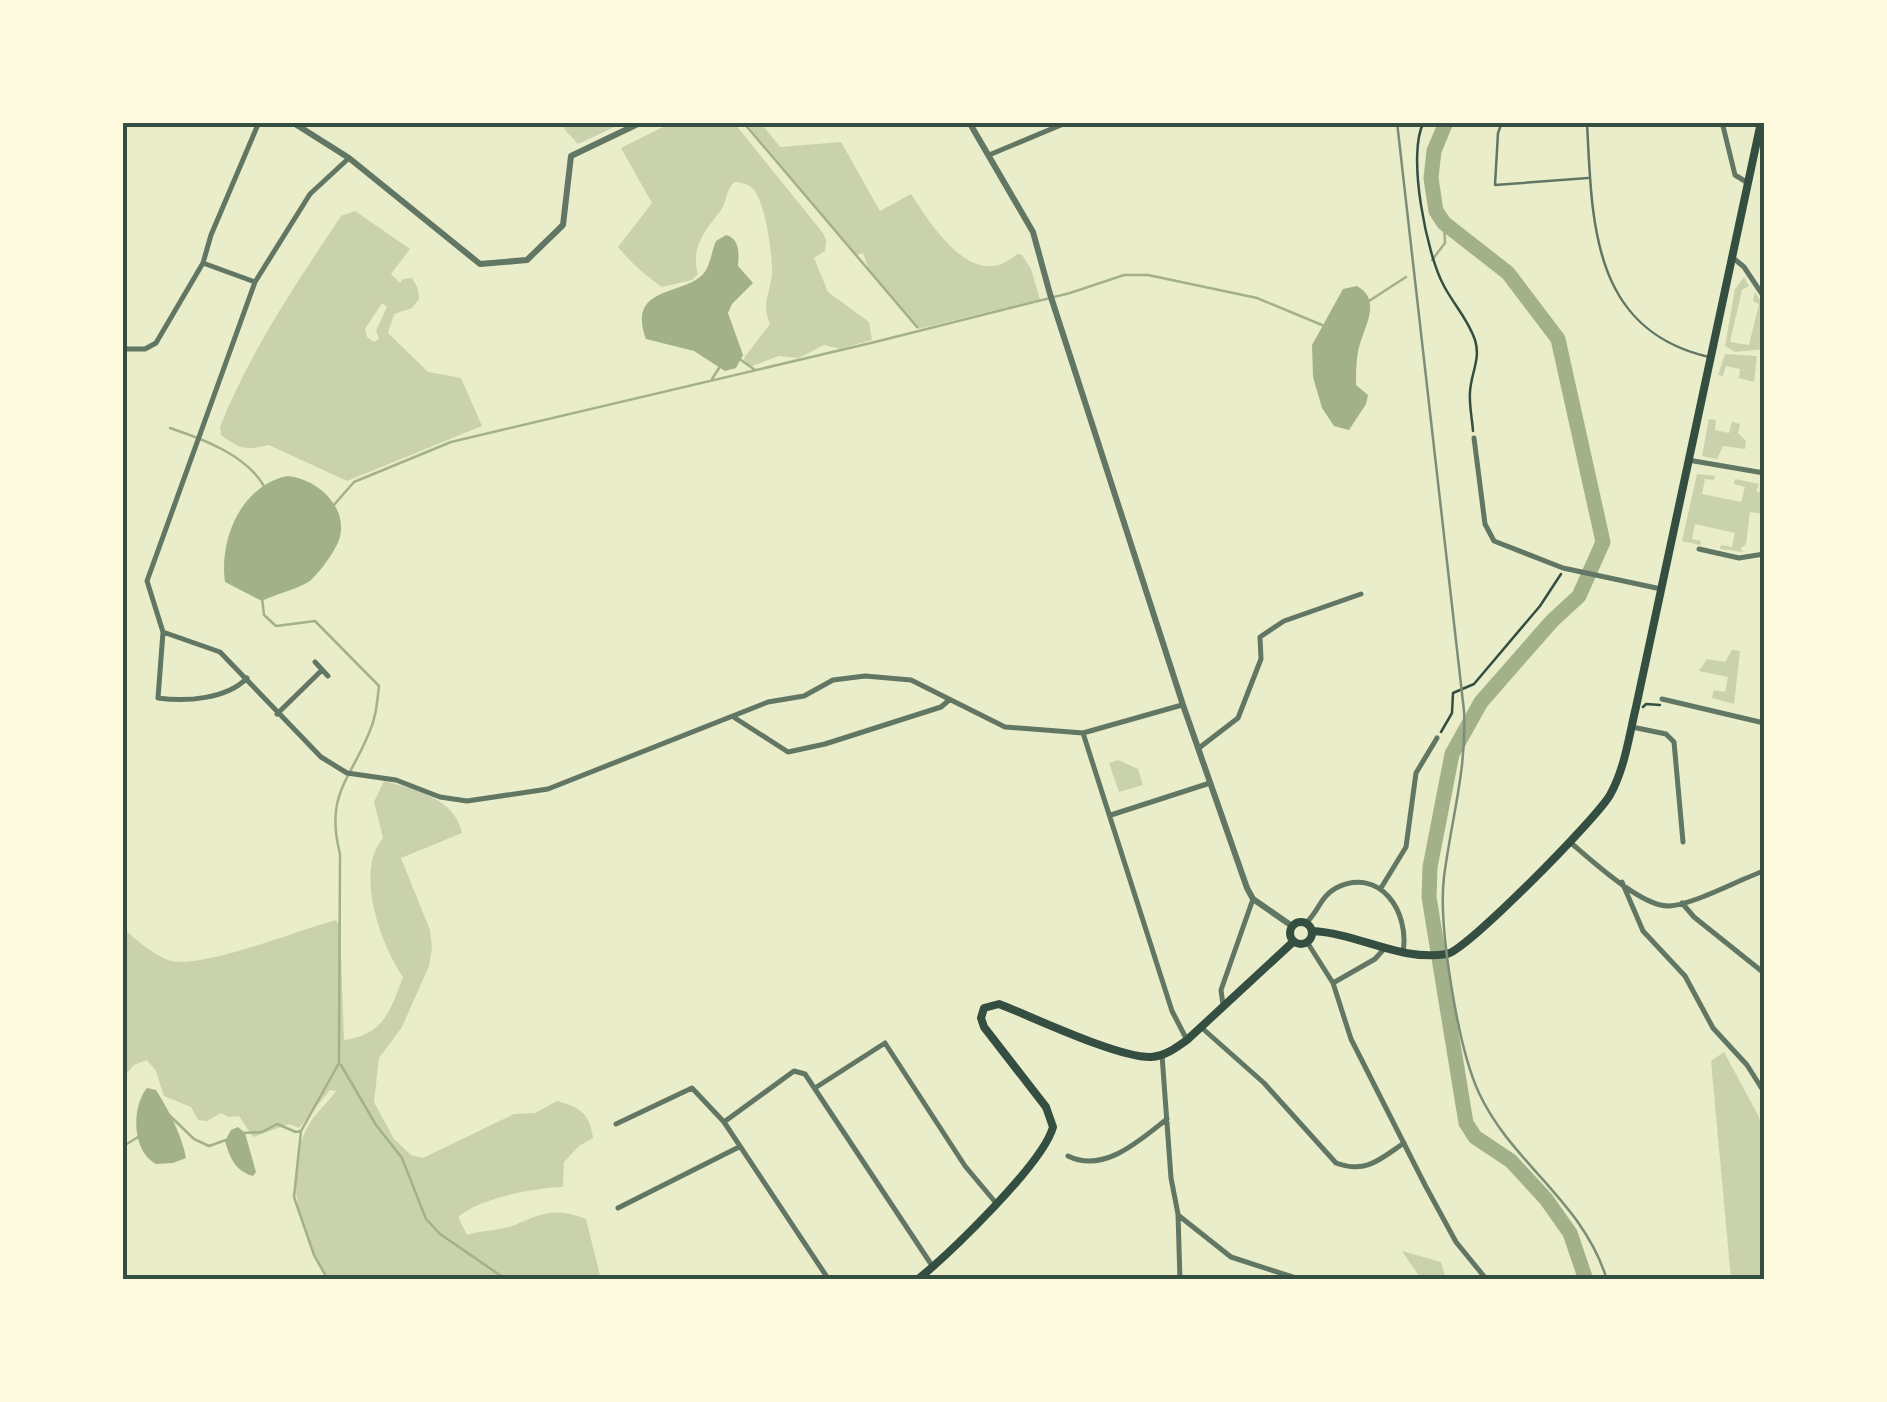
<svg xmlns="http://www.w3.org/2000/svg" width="1887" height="1402" font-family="Roboto,sans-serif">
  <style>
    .green { fill: #cad2ad; fill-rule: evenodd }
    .water { fill: #a3b18a }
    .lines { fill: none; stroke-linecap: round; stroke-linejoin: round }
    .stream { stroke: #a3b18a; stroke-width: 2.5 }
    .river { stroke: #a3b18a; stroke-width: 15 }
    .path { stroke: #344e41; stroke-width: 2.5 }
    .service { stroke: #617663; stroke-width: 2.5 }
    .minor { stroke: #617663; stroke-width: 5 }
    .tertiary { stroke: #617663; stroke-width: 6 }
    .secondary { stroke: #344e41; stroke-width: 8 }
    .rail { stroke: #7c8e77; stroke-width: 2.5 }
    .neatline { fill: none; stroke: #344e41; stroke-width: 4 }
  </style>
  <rect width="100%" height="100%" fill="#e9edc9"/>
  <path class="green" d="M673,122L734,123L823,233L826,240L825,251L814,258L828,292L869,322L872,340L840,349L824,345L799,358L779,356L752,366L745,363L744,358L770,324C760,300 772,293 772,270C772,252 765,196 750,186C746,184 739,182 735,182C725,190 728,200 721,210C706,230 690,246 698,274L692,280L662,287C646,276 631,263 618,247L652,203L621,148Z
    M564,123V122L623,123L578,144L565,130Z
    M746,123H761L780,147L841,142L880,211L911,194C932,226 974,294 1017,254L1022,255L1031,269L1040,300L918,329L869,270L863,253L857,255L846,244Z
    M355,211L410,249L391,274L400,283L403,279L412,278L418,289L419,299L412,308L394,314L388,333L428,372L461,378L482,426L347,481L269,445C246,450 241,450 221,435L220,427C250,351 296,284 341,216ZM382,303L387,307L376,331L379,339L374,342L367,337L365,329Z
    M1744,277L1749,286L1742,290L1730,342L1749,345L1759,304L1753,301L1755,292L1764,306V349L1735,352L1725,346L1735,289Z
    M1725,354L1757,356L1754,382L1739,378L1740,369L1726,366L1723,376L1718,375Z
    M1709,419L1716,420L1715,430L1729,433L1732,422L1740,424L1738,433L1746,441L1745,449L1723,446L1717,459L1702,456Z
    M1697,474L1715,476L1714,480L1705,479L1702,494L1741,502L1745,487L1734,484L1735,479L1759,484L1756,491L1759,493L1762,480H1764V514L1750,512L1746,544L1740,549L1744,552L1720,549L1721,545L1732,547L1735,533L1695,524L1692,539L1701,541L1700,545L1682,541Z
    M1732,650L1740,651L1734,704L1712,698L1714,690L1725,692L1728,677L1699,671L1707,659L1725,662Z
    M1118,760L1138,769L1143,785L1119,792L1109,763Z
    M384,781C414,789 455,798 462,833L401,858L430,930L432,948L429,966L402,1027L379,1058L374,1102L394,1139L411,1155L423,1158L514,1114L535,1113L557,1101C580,1107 590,1114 593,1138L579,1146L564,1162L563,1187C534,1188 479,1198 458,1217L467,1235C482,1230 501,1231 515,1225C542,1213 555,1207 586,1219L601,1279H327C302,1235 282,1177 307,1128C313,1115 327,1104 336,1091L330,1090L299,1128L289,1124L253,1137L239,1116L229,1117L221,1113L207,1121L198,1120L191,1107L164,1096L156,1071L147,1060L134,1065L123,1078V928C136,940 151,953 168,960C197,971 302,929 336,920L340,926L344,1040C383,1035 390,1012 403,977C381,945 354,872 383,838L374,802Z
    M1724,1052L1759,1117L1764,1138V1279H1731L1711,1061Z
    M1402,1251L1441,1262L1446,1279H1421Z"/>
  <path class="water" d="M726,235C740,239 739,253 738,266L753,283L732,304L728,313L743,355L736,368L725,371L694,351L646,339C627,288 678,295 700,277C710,270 711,252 716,241Z
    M1357,286C1384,301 1362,329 1358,352C1356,362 1356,374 1356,385L1368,395L1366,404L1349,430L1334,426L1322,408L1313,377L1312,345L1343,289Z
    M287,476C316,478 350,507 339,540C334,553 321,570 312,579C303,588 275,594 262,601L225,582C219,539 241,486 287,476Z
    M147,1088L156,1090C168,1109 182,1135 186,1158L173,1163L156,1164C132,1152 131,1107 147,1088Z
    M238,1127L245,1133L256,1172L253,1176C235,1171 230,1158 225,1141L231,1130Z"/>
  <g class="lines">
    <path class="stream" d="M743,122L917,327
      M1432,260L1445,243L1444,223
      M1369,301L1406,277
      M741,360L755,370
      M712,379L721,365
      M170,428C203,439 246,455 264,486
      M333,506L354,482L451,442L875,342L1070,293L1124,275H1148L1257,298L1322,325
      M262,598L264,615L276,626L315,621L379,686C377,703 376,718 369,733C349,782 325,795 340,854L339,1063L301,1131L294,1197L314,1255L328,1280
      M341,1065L376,1125L402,1158L426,1219L440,1234L507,1280
      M165,1111L194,1139L209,1146L226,1140
      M243,1133L262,1132L277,1124L296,1132L301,1131
      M122,1147L138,1137"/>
    <path class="river" d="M1446,122L1434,151L1431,178L1436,211L1444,223L1508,273L1558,339L1603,542L1579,596L1552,621L1481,702L1452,754L1430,867L1429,897L1466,1123L1475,1137L1511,1161L1546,1199L1570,1233L1586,1280"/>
    <path class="path" d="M1424,122C1406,153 1427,256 1444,286C1454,305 1468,319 1475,340C1481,359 1471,373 1470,392C1469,404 1472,418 1473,431
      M1643,707L1646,704L1660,705
      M1441,732L1452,713L1453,693L1474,684L1540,606L1561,574"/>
    <path class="service" d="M1502,122L1498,133L1495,185L1588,178
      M1587,122C1592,221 1591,330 1709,357"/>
    <path class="minor" d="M1722,122L1735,175L1748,183
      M989,155L1068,122
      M349,158L310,194L255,282L147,581L163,632L220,652L321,757L347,773L396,780L440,797L467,801L548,789L768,702L804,696L833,680L865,676L911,680L1005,727L1083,733L1182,705
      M1732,257L1744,267L1764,297
      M203,263L211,235L259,122
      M122,349H145L156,343L203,263L255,282
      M1474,438L1485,524L1494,541L1563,568L1661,589
      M1688,460L1764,473
      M1699,549L1739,558L1764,554
      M163,632L158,698C186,702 227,699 247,678
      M315,662L328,676
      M1662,699L1764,723
      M277,714L322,670
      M735,718L788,752L825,744L941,707L948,701
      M1632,727L1666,734L1674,742L1683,842
      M1083,733L1172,1011L1187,1040
      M1199,748L1238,718L1261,659L1260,637L1284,621L1361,594
      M1111,815L1210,783
      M1571,843C1592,861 1642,907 1669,906C1693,905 1740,879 1764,871
      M1622,882L1643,931L1685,976L1713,1028L1747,1065L1764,1092
      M1381,888L1406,847L1416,773L1437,738
      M1682,903L1694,917L1764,973
      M1306,923C1318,912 1321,896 1336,888C1380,866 1410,912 1403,952
      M1307,942L1333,983L1351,1039L1425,1185L1456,1242L1487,1280
      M1333,983L1375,959L1384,949
      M1223,1005L1221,990L1253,899
      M1202,1028L1264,1083L1336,1163C1366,1174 1379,1160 1404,1143
      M1162,1055L1171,1178L1178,1214L1180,1280
      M815,1088L885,1043L965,1166L996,1203
      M724,1122L794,1071L805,1074L933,1267
      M616,1124L692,1088L724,1122L829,1280
      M1068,1156C1104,1174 1140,1140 1167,1119
      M618,1208L739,1147
      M1178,1215L1231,1257L1302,1280"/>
    <path class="tertiary" d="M292,122L349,158L480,264L527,260L563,225L571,156L642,122
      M969,122L1033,232L1050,294L1183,705L1247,888L1253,899L1292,926"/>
    <path class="secondary" d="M1290 933a11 11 0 1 1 22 0a11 11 0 1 1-22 0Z
      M1312,931C1358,933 1400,962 1447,954C1467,950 1597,818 1610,795C1625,768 1629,736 1636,707L1761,122
      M917,1280C949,1254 1043,1164 1053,1127L1046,1107L984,1027L981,1018L984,1008L999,1004C1033,1017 1118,1058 1151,1057C1165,1056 1176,1048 1187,1040L1293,942"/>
    <path class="rail" d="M1397,122L1464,711C1467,769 1451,821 1444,877C1438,926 1458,1048 1479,1093C1512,1164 1583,1201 1607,1280"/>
  </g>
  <rect width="1887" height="1402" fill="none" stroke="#fefae0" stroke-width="250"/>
  <rect x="125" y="125" width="1637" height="1152" class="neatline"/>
</svg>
